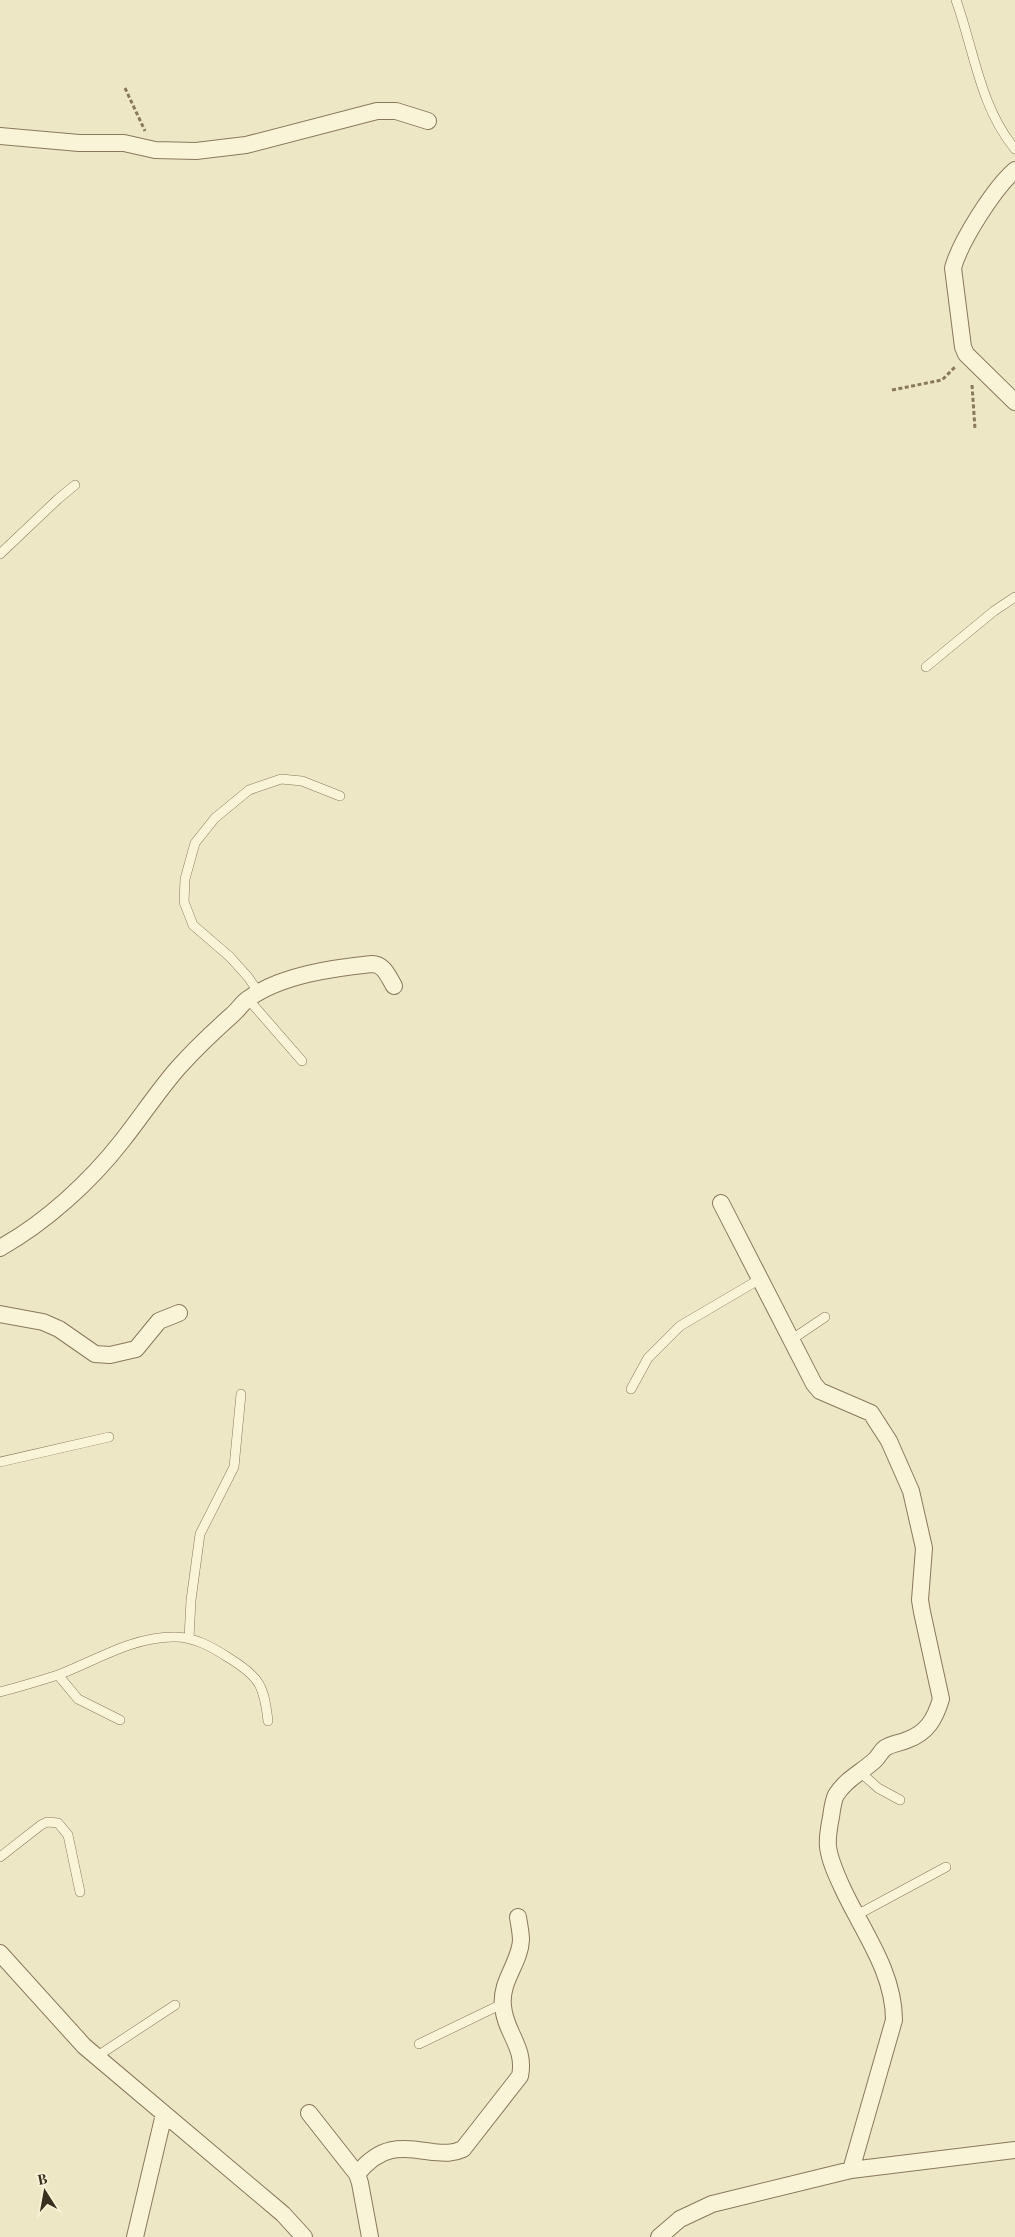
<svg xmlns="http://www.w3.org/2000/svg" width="1015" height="2237" font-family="'Playfair Display',serif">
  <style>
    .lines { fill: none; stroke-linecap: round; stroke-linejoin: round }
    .service-casing { stroke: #89795b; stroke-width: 10 }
    .minor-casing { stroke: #89795b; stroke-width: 18 }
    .path { stroke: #89795b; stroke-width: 3; stroke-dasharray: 4 2.5; stroke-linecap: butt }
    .service { stroke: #f9f3d8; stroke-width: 9 }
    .minor { stroke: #f9f3d8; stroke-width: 16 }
  </style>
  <rect width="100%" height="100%" fill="#eee7c5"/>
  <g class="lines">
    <g class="service-casing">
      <path id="service" d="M956,0C974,50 980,107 1015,149
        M0,554L58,499L75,485
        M926,667L994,611L1015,597
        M259,993L248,977L230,957L193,925L184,902L185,879L195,843L215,818L249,790L281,779L302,781L340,796
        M248,999L302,1061
        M791,1340L825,1317
        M631,1389L648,1358L680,1326L760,1279
        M0,1462L109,1437
        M189,1638L191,1600L200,1534L234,1467L241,1394
        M58,1675L78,1699L120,1720
        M0,1692C19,1687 39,1681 58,1675C95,1661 132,1637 173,1637C193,1636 212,1647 229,1658C260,1677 264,1686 268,1721
        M859,1771L878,1788L900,1800
        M0,1857L41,1825L47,1822L58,1823L68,1835L80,1892
        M855,1916L946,1867
        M419,2044L502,2004
        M96,2057L175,2005"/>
    </g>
    <g class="minor-casing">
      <path id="minor" d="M0,136L79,143H124L155,150L196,151L246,145L377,111H396L428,121
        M1015,170C994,188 960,242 953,268L963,347L966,354L1015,402
        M721,1203L814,1384L820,1391L871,1413L889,1441L911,1491L924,1548L920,1600L922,1612L941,1699C935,1719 927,1733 907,1740C900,1743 891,1744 885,1748C881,1751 879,1756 875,1760C862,1772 846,1779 836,1795C833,1801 832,1810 831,1817C829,1827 827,1837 828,1847C830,1861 836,1874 842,1887C861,1929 894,1971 894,2020L851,2170
        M0,1248C46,1222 90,1182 122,1141C141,1117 158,1091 178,1068C195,1049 213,1032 232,1015C238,1010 242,1003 248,999C281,975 333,968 372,964C384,964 388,976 394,986
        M0,1314L43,1322L59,1329L95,1354L110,1355L136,1349L159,1321L179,1313
        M0,1953L84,2046L283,2214L304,2237
        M309,2113L357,2174L360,2183L370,2237
        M357,2174C381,2145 398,2147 433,2152C444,2153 452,2154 463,2149L520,2076C526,2047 505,2033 503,2006C500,1981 520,1963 521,1940C521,1933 519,1924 518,1917
        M135,2237L164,2114
        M659,2237L680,2219L712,2204L851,2170L1015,2150"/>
    </g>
    <path class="path" d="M125,88L145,131
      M972,385L975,429
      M892,390L942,380L955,367"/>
    <use href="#service" class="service"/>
    <use href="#minor" class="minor"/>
  </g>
  <g transform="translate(45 2192) rotate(349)" stroke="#f6f0d4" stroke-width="4" paint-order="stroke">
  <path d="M0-4L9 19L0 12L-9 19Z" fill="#392f1f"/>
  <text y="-8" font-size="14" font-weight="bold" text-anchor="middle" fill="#392f1f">B</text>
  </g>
</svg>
